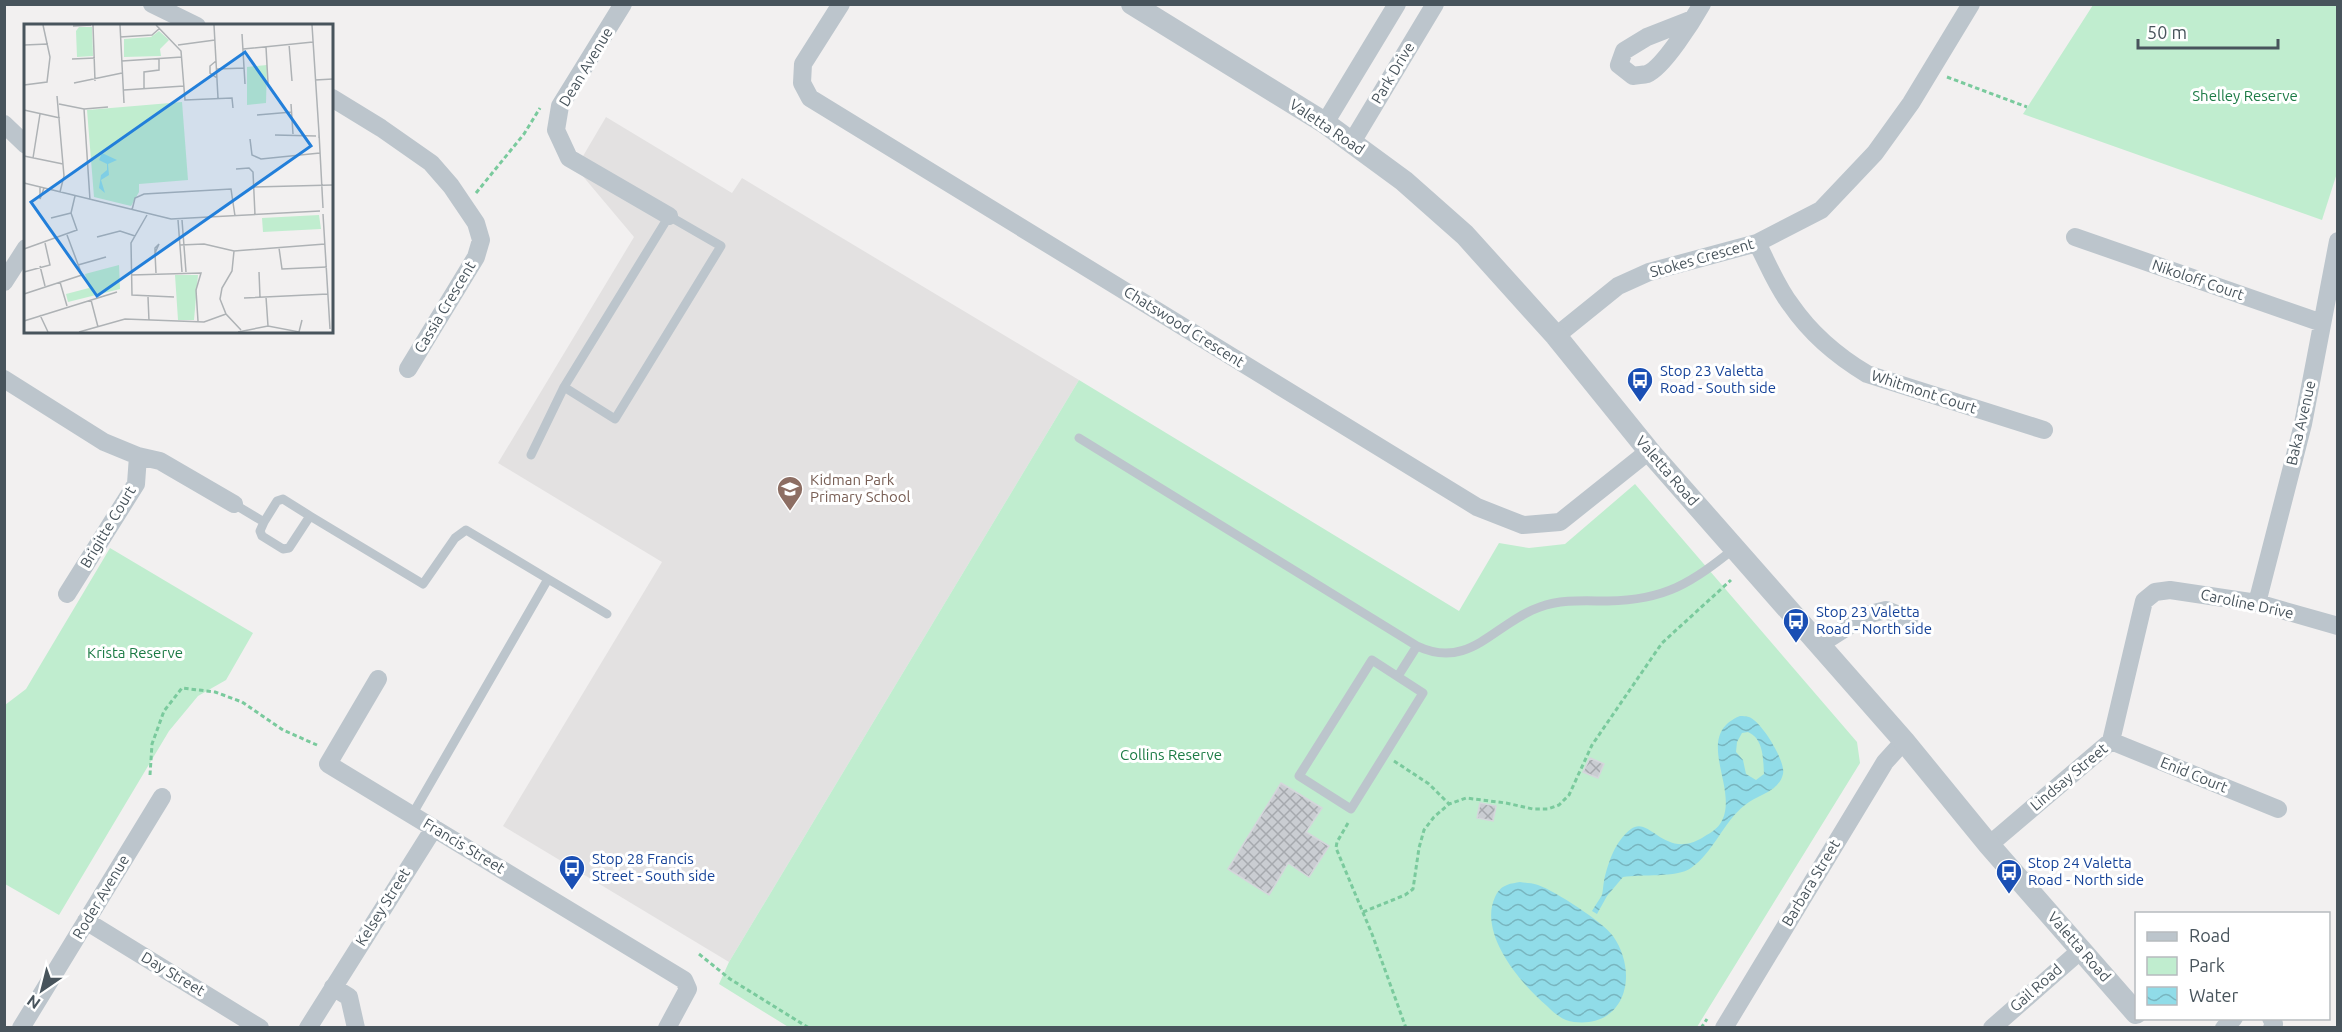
<svg xmlns="http://www.w3.org/2000/svg" width="2342" height="1032" font-family="Ubuntu,sans-serif">
  <style>
    .education { fill: #e3e1e1 }
    .park { fill: #c0edcf }
    .water { fill: url(#water-waves); fill-rule: evenodd }
    .building { fill: url(#building-cross-hatch); stroke: #d4d6db; stroke-width: 1.5 }
    .lines { fill: none; stroke-linecap: round; stroke-linejoin: round }
    .path { stroke: #7aca9d; stroke-width: 3; stroke-dasharray: 4.5 3; stroke-linecap: butt }
    .service { stroke: #bcc5cc; stroke-width: 9 }
    .minor { stroke: #bcc5cc; stroke-width: 18 }
    .tertiary { stroke: #bcc5cc; stroke-width: 22 }
    .labels { text-anchor: middle; stroke-width: 6; stroke-linejoin: round; paint-order: stroke }
    .street-label { font-size: 15px; fill: #48545c; stroke: #fff }
    .park-label { font-size: 15px; fill: #1c7b45; stroke: #fff }
    .transit-label { font-size: 15px; fill: #164399; stroke: #fff; text-anchor: start }
    .education-label { font-size: 15px; fill: #785e54; stroke: #fff; text-anchor: start }
    .inset-road { fill: none; stroke: #aeb2b5; stroke-width: 1.5 }
    .view { fill: #227fda; fill-opacity: 0.15; stroke: #227fda; stroke-width: 3 }
    .inset-edge { fill: none; stroke: #48545c; stroke-width: 3 }
  </style>
  <defs>
    <pattern id="water-waves" width="16" height="10" patternUnits="userSpaceOnUse" patternTransform="scale(1.5)"><rect width="16" height="10" fill="#90dce8"/><path d="M0 5q4-4 8 0t8 0" fill="none" stroke="#78b5bf"/></pattern>
    <pattern id="building-cross-hatch" width="8" height="8" patternUnits="userSpaceOnUse" patternTransform="scale(1.5)"><rect width="8" height="8" fill="#cacdd2"/><path d="M0 0l8 8M0 8l8-8" fill="none" stroke="#a6a9ae"/></pattern>
  </defs>
  <rect width="100%" height="100%" fill="#f2f0f0"/>
  <path class="education" d="M606,117L732,193L742,178L1079,380L729,962L503,826L662,562L498,463L634,237L576,168Z"/>
  <path class="park" d="M2093,5H2337V173L2322,220L2023,114Z
    M1079,380L1459,611L1499,543L1529,548L1565,544L1635,484L1857,742L1860,763L1697,1027L790,1028L719,984L729,962Z
    M110,548L253,633L226,680L198,696L169,731L59,915L5,884V705L26,689Z"/>
  <path class="water" d="M1740,716C1743,716 1746,716 1749,717C1761,721 1786,761 1783,774C1779,792 1757,795 1745,805C1723,822 1714,852 1691,868C1677,878 1641,874 1623,877L1607,896L1597,914L1592,911C1595,906 1599,900 1602,895C1603,891 1603,886 1604,881C1608,863 1615,841 1631,829C1650,815 1664,860 1702,838C1708,834 1715,831 1720,824C1742,791 1691,736 1740,716ZM1748,732C1764,739 1763,759 1764,774L1756,780L1746,774L1743,760L1736,752L1737,742L1742,733Z
    M1520,882C1526,883 1532,883 1538,885C1555,891 1603,922 1613,936C1639,973 1626,1028 1574,1022C1563,1021 1554,1013 1547,1006C1521,984 1478,934 1495,897C1497,892 1501,887 1507,885C1511,883 1516,883 1520,882Z"/>
  <path class="building" d="M1590,758L1604,764L1598,778L1583,772Z
    M1281,783L1322,808L1306,832L1329,846L1309,877L1288,863L1269,895L1228,869Z
    M1480,803L1496,806L1493,821L1477,818Z"/>
  <g class="lines">
    <path class="path" d="M1947,77L2027,107
      M476,193L524,134L540,108
      M1394,761L1429,784L1449,804
      M150,775L152,744L164,711L182,688L215,692L242,702L283,730L317,745
      M1348,823L1337,842L1336,848L1372,934L1406,1028
      M1363,912L1405,895L1413,889L1419,848L1424,830L1434,817L1449,804L1466,798L1506,803L1533,809H1548L1559,805L1569,795L1592,745L1662,643L1731,580
      M699,954L730,979L809,1028
      M1701,1028L1707,1019"/>
    <path class="service" d="M1079,438L1417,646C1470,671 1494,623 1540,607C1562,599 1585,601 1608,601C1666,600 1691,583 1735,548
      M531,455L564,387L669,216L721,246L615,419L564,387
      M234,504L264,522L260,531L262,536L283,549L289,548L310,516L423,584L455,538L466,530L548,579L412,815
      M264,522L277,501L283,499L310,516
      M548,579L607,614
      M1372,660L1423,693L1351,809L1299,776Z
      M1398,676L1417,646"/>
    <path class="minor" d="M152,4L197,26
      M623,4L560,106L556,130L569,158L669,216
      M841,4L803,64L802,83L810,98L1477,507L1523,525L1560,522L1649,451
      M1693,19L1647,37L1624,51L1619,65L1633,76C1637,75 1643,75 1647,74C1663,68 1693,20 1702,4
      M332,98L381,128L431,163L451,186L476,223L481,240L476,257L408,369
      M1325,123L1397,4
      M4,124L26,145
      M1352,142L1435,4
      M2075,237L2322,323
      M1757,243C1768,264 1777,287 1791,305C1811,334 1837,356 1867,374L2044,430
      M4,282L26,248
      M1556,336L1618,286L1649,272L1757,243L1821,210L1875,153L1911,103L1971,4
      M4,379L104,442L138,456L160,461L234,504
      M67,594L136,484L138,456
      M2257,603L2303,424L2338,241
      M1819,645L1866,615L1886,610L1909,619
      M378,679L328,764L684,980L688,989L667,1028
      M2111,741L2278,809
      M1989,845L2111,741L2144,601L2155,592L2170,590L2257,603L2338,626
      M86,921L260,1028
      M333,987L349,997L356,1028
      M2271,1018L2274,1024L2272,1028
      M21,1028L162,797
      M308,1028L434,828
      M1724,1028L1885,762L1904,741
      M1992,1028L2081,950
      M2224,1028L2234,1018"/>
    <path class="tertiary" d="M1132,4L1325,123L1404,181L1465,235L1556,336L1649,451L1904,741L1989,845L2136,1013"/>
  </g>
  <defs>
    <g id="bus-pin" transform="scale(1.35)"><path d="M0 17L-7.5 6A9.5 9.5 0 1 1 7.5 6Z" fill="#1a4fb4" stroke="#fff"/><path d="M-5-6H5V4H4V6H2V4H-2V6H-4V4H-5ZM-3.5-4V0h7V-4ZM-3.5 1.2v1.5H-2V1.2ZM2 1.2v1.5H3.5V1.2Z" fill="#fff"/></g>
    <g id="school-pin" transform="scale(1.35)"><path d="M0 17L-7.5 6A9.5 9.5 0 1 1 7.5 6Z" fill="#8d6e63" stroke="#fff"/><path d="M0-5L7-2L0 1L-7-2ZM-4 1L0 2.5L4 1V4Q0 6-4 4Z" fill="#fff"/></g>
  </defs>
  <g fill-rule="evenodd">
    <use href="#bus-pin" x="1640" y="380"/>
    <use href="#school-pin" x="790" y="489"/>
    <use href="#bus-pin" x="1796" y="621"/>
    <use href="#bus-pin" x="572" y="868"/>
    <use href="#bus-pin" x="2009" y="872"/>
  </g>
  <g class="labels">
    <g class="street-label">
      <text transform="translate(586 67) rotate(-59)" y="5">Dean Avenue</text>
      <text transform="translate(1393 73) rotate(-59)" y="5">Park Drive</text>
      <text transform="translate(1327 127) rotate(34)" y="5">Valetta Road</text>
      <text transform="translate(1702 258) rotate(-16)" y="5">Stokes Crescent</text>
      <text transform="translate(2198 280) rotate(19)" y="5">Nikoloff Court</text>
      <text transform="translate(445 307) rotate(-59)" y="5">Cassia Crescent</text>
      <text transform="translate(1184 327) rotate(32)" y="5">Chatswood Crescent</text>
      <text transform="translate(1924 392) rotate(18)" y="5">Whitmont Court</text>
      <text transform="translate(2301 423) rotate(-77)" y="5">Baka Avenue</text>
      <text transform="translate(1667 471) rotate(49)" y="5">Valetta Road</text>
      <text transform="translate(108 527) rotate(-59)" y="5">Brigitte Court</text>
      <text transform="translate(2247 604) rotate(12)" y="5">Caroline Drive</text>
      <text transform="translate(2194 775) rotate(22)" y="5">Enid Court</text>
      <text transform="translate(2069 777) rotate(-40)" y="5">Lindsay Street</text>
      <text transform="translate(464 846) rotate(31)" y="5">Francis Street</text>
      <text transform="translate(1811 883) rotate(-59)" y="5">Barbara Street</text>
      <text transform="translate(101 897) rotate(-59)" y="5">Roder Avenue</text>
      <text transform="translate(383 907) rotate(-58)" y="5">Kelsey Street</text>
      <text transform="translate(2079 947) rotate(49)" y="5">Valetta Road</text>
      <text transform="translate(173 974) rotate(31)" y="5">Day Street</text>
      <text transform="translate(2036 988) rotate(-41)" y="5">Gail Road</text>
    </g>
    <g class="park-label">
      <text x="2245" y="101">Shelley Reserve</text>
      <text x="135" y="658">Krista Reserve</text>
      <text x="1171" y="760">Collins Reserve</text>
    </g>
    <g class="transit-label">
      <text x="1660" y="376">Stop 23 Valetta<tspan x="1660" dy="17">Road - South side</tspan></text>
      <text x="1816" y="617">Stop 23 Valetta<tspan x="1816" dy="17">Road - North side</tspan></text>
      <text x="592" y="864">Stop 28 Francis<tspan x="592" dy="17">Street - South side</tspan></text>
      <text x="2028" y="868">Stop 24 Valetta<tspan x="2028" dy="17">Road - North side</tspan></text>
    </g>
    <g class="education-label">
      <text x="810" y="485">Kidman Park<tspan x="810" dy="17">Primary School</tspan></text>
    </g>
  </g>
  <g transform="translate(24 24)">
    <rect width="309" height="309" fill="#f2f0f0"/>
    <path d="M55,3H68L69,32L53,33L52,7ZM135,7L145,16L136,25L137,32L100,33V15L127,13ZM243,41L242,79L223,81V43ZM158,78L164,156L115,160V168L107,182L70,173L63,86ZM295,191L297,205L239,208L238,194ZM95,241L96,265L44,278L42,270L65,264L61,250ZM151,251H174L170,296H154Z" fill="#c0edcf"/>
    <path d="M78,129L93,136L84,140L85,151L77,156L81,169L75,164L77,151L83,146V140L75,136Z" fill="#90dce8"/>
    <path class="inset-road" d="M69,1L71,57M96,1L100,79M132,1L157,27L161,76L208,74L209,84M190,1L194,74M288,1L295,109M49,2L67,1M218,10L221,60M96,13L128,11L136,4M265,20L268,57M0,21L24,20M154,21L191,16M242,23L244,59M219,25L289,18M48,35L71,34M98,37L158,33M192,37L186,42V49L193,54M193,45L220,44M291,56L309,55M50,59L98,49M0,61L23,58L26,33L19,1M120,64V48L135,46V34M100,66L160,62M33,72L40,152L36,168M35,80L60,85L84,83M267,80L269,110M60,85L66,176M0,86L36,94M233,91L268,88M251,111L292,112M295,114V109L299,184M226,115L228,131L237,135L296,129M0,132L39,140M9,134L16,90M212,145L225,144L229,148L231,191M0,159L147,195L296,187M16,163V175L20,164M230,163L309,161M108,186L111,174L120,170L207,165L211,192M299,190L306,305M123,191L107,219L108,271L150,273M27,194L47,189M154,196L158,248M158,196L162,248M73,213L96,207L111,212M156,221L180,220L210,227L301,220M255,224L258,245L303,243M0,225L53,206L47,189L51,172M210,227L208,247L198,264L196,275L202,290L217,306M131,229L135,220L131,224V229L132,249M54,241L82,233M16,242L21,262M0,248L26,241L21,219M235,248L236,273M107,251L177,249L172,266L174,297M36,258L43,282M0,270L58,251L43,211M124,273L125,297M242,273L244,302M220,274L304,270M67,276L74,303M16,291L24,308M0,297L93,268M55,308L101,295L180,298L202,290M214,308L244,302L275,308L278,296"/>
    <path class="view" d="M221,28L287,122L73,272L7,178Z"/>
    <rect width="309" height="309" class="inset-edge"/>
  </g>
  <rect width="2342" height="1032" fill="none" stroke="#48545c" stroke-width="12"/>
  <rect x="2135" y="912" width="195" height="108" fill="#ffffff" stroke="#b6bbbe" stroke-width="1.5"/>
  <rect x="2147" y="932" width="30" height="9" fill="#bcc5cc" stroke="#b6bbbe" stroke-width="1.5"/>
  <text x="2189" y="942" font-size="18" fill="#48545c">Road</text>
  <rect x="2147" y="957" width="30" height="18" fill="#c0edcf" stroke="#b6bbbe" stroke-width="1.5"/>
  <text x="2189" y="972" font-size="18" fill="#48545c">Park</text>
  <rect x="2147" y="987" width="30" height="18" fill="url(#water-waves)" stroke="#b6bbbe" stroke-width="1.5"/>
  <text x="2189" y="1002" font-size="18" fill="#48545c">Water</text>
  <g transform="translate(42 990) rotate(215)" stroke="#ffffff" stroke-width="4.5" paint-order="stroke">
  <path d="M0-4.5L10 22L0 15L-10 22Z" fill="#48545c"/>
  <text y="-9" font-size="16" font-weight="bold" text-anchor="middle" fill="#48545c">N</text>
  </g>
  <path d="M2138 39v9h140v-9" fill="none" stroke="#48545c" stroke-width="3"/>
  <text x="2147" y="39" font-size="18" fill="#48545c" stroke="#ffffff" stroke-width="4.5" paint-order="stroke">50 m</text>
</svg>
